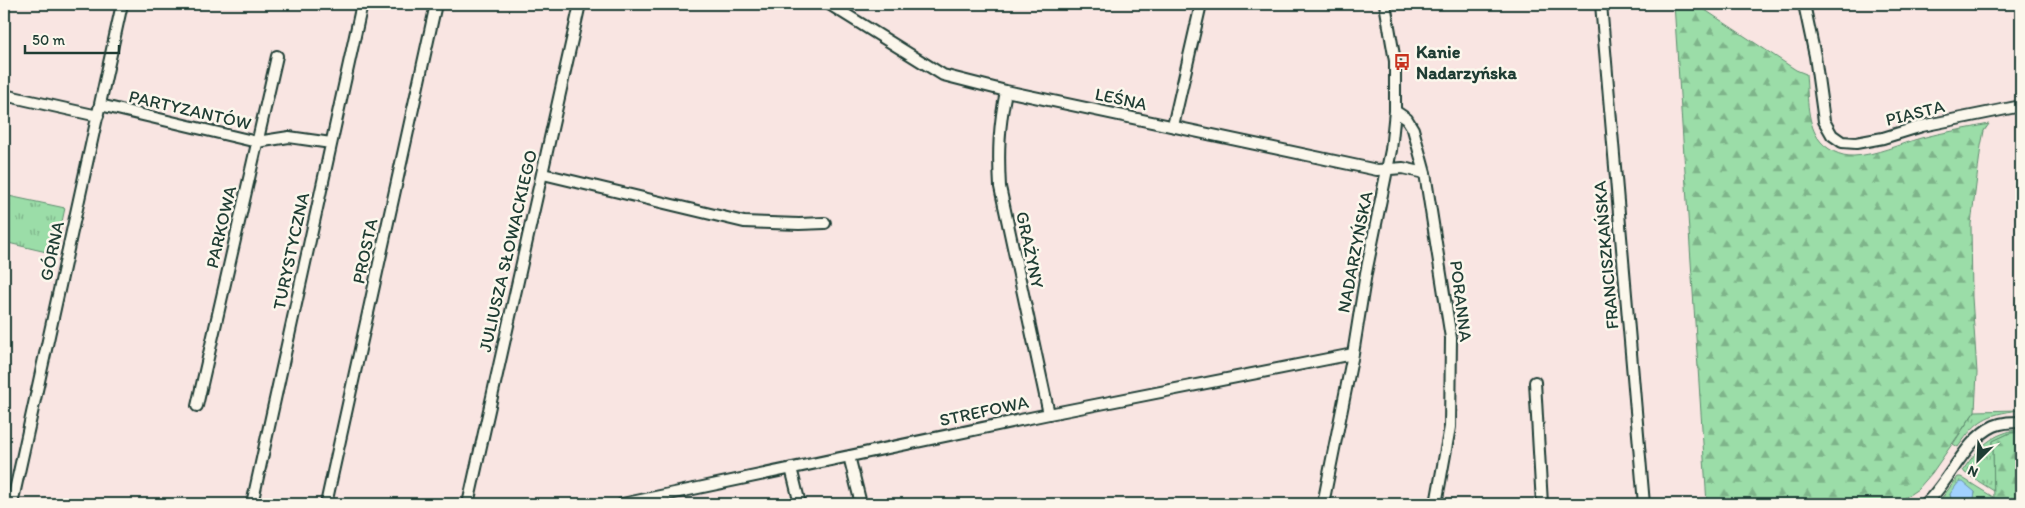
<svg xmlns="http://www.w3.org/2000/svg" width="2025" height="508" font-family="Itim,sans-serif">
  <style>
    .grass { fill: url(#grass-tufts); stroke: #5d8d6e }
    .forest { fill: url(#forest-firs); stroke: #5d8d6e }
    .water { fill: #a1d2fe; stroke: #6d96ad }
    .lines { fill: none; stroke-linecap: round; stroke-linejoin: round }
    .minor-casing { stroke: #1f3d34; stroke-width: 14 }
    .minor { stroke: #fbf7ec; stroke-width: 10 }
    .labels { text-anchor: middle; stroke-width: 5; stroke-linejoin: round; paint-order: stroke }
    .poi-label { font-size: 18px; font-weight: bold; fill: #1f3d34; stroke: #fbf7ec; text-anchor: start }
    .street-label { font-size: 18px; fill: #1f3d34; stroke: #fbf7ec }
  </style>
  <defs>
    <pattern id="grass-tufts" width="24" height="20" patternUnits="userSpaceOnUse" patternTransform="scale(1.25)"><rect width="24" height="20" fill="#9bdda8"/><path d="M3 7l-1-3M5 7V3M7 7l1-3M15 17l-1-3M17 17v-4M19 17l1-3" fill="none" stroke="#7eb48a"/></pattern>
    <pattern id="forest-firs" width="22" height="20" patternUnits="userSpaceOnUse" patternTransform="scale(1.25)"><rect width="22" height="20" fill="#9bdda8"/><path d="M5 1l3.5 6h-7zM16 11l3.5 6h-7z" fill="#7eb48a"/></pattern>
  </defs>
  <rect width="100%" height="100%" fill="#f9e5e2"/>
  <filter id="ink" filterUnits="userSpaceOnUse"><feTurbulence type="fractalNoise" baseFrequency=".02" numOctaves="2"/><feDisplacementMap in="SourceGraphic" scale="10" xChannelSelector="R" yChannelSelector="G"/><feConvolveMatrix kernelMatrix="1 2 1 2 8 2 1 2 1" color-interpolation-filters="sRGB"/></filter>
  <g filter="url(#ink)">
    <path class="grass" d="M4,195L65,208L55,254L4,242Z
      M2019,410C1985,415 1978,419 1958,447L1953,444L1975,411Z
      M2021,429V431L2010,433L1993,441L1994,491L1965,473L1963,470C1979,447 1992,433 2021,429Z
      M1958,477H1961L1993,497L1994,504H1973L1975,492L1950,494L1952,504H1937Z"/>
    <path class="forest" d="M1674,4H1696L1796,70L1806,74C1808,94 1806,120 1818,138C1825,149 1841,157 1854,156C1877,155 1899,144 1921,138C1943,132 1967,129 1989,124L1984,131L1981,146L1971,224L1972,297L1977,373L1975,411L1932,473L1918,489L1903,499L1889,504H1707Z
      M2021,431V504H1994L1993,441L2010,433Z"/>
    <path class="water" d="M1963,482L1975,492L1973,504H1952L1950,494L1958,483Z"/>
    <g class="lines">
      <g class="minor-casing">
        <path id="minor" d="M829,4L943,75L1006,91L1377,170L1403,168L1425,173
          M1601,4L1644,504
          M1804,4L1815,56L1824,121L1832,135L1842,142L1856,143L1883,138L1922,126L2021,106
          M1006,91C999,126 998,151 1000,187L1049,414
          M4,95L98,116
          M100,105L257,142L289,137L331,143
          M1395,111L1407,119L1413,129L1425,173L1451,338L1450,427L1436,504
          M1173,126L1201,4
          M543,174L744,222L799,224L825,223
          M1535,382L1542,504
          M197,406L277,56
          M849,456L861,504
          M791,468L800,504
          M12,504L122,4
          M252,504L362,4
          M326,504L436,4
          M468,504L580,4
          M622,504L1049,414L1353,354
          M1323,504L1353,354L1366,273L1391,150L1395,111V61L1385,4
          M1925,504C1949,483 1965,439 1994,426C2003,422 2012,422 2021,422"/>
      </g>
      <use href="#minor" class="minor"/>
    </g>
  </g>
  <defs>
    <g id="bus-bare" transform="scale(1.35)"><path d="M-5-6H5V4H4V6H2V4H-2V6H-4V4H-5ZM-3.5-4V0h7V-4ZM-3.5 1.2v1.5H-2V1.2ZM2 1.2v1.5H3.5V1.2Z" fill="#c8321e" stroke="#fbf7ec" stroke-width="2.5" paint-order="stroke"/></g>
  </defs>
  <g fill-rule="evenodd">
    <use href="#bus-bare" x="1402" y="62"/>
  </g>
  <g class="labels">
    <g class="poi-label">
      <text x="1416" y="58">Kanie<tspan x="1416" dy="21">Nadarzyńska</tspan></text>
    </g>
    <g class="street-label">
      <text transform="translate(1121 99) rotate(12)" y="6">LEŚNA</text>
      <text transform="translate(190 110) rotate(13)" y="6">PARTYZANTÓW</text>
      <text transform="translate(1915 113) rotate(-14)" y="6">PIASTA</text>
      <text transform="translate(221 227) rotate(-77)" y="6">PARKOWA</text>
      <text transform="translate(1030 250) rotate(78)" y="6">GRAŻYNY</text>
      <text transform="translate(52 251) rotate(-78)" y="6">GÓRNA</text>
      <text transform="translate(291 251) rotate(-78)" y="6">TURYSTYCZNA</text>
      <text transform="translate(365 251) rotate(-78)" y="6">PROSTA</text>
      <text transform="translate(508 251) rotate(-77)" y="6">JULIUSZA SŁOWACKIEGO</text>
      <text transform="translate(1355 252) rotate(-79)" y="6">NADARZYŃSKA</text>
      <text transform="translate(1606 255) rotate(-95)" y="6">FRANCISZKAŃSKA</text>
      <text transform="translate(1461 301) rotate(83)" y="6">PORANNA</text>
      <text transform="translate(984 411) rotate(-12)" y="6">STREFOWA</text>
    </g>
  </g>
  <rect width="2025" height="508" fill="none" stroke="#fbf7ec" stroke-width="20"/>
  <rect x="10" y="10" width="2005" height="488" fill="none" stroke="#1f3d34" stroke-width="2" filter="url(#ink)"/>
  <g transform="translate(1978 460) rotate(204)" stroke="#fbf7ec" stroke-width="4" paint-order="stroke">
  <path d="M0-4L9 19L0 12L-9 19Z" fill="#1f3d34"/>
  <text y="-8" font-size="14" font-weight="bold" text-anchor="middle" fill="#1f3d34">N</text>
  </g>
  <path d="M25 45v8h94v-8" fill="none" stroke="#1f3d34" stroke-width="2.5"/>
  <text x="32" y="45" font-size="15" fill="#1f3d34" stroke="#fbf7ec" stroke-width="4" paint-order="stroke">50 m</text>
</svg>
